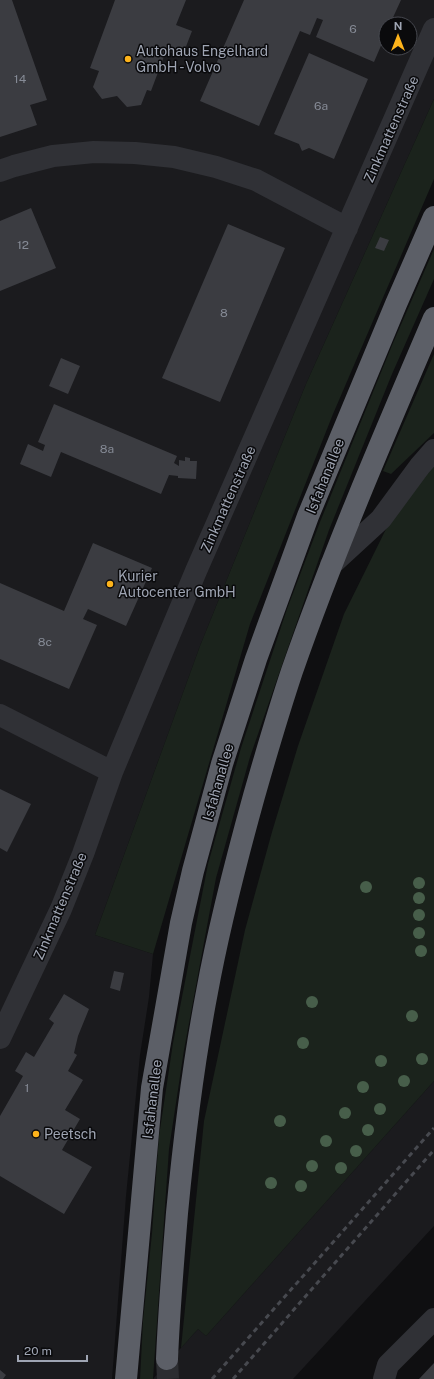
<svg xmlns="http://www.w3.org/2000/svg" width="434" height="1379" font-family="'Public Sans',sans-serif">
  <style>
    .built { fill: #1b1b1e; fill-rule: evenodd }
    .green { fill: #1b231c }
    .building { fill: #3b3c41 }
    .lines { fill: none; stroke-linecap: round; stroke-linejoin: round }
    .highway-tunnel { stroke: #2c2d31; stroke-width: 22; stroke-dasharray: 22 11; stroke-linecap: butt }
    .minor { stroke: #303136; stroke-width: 22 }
    .highway { stroke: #5c5f67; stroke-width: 22 }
    .rail { stroke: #47494f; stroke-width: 3; stroke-dasharray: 5 4; stroke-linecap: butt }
    .tree { fill: #475e4a }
    .poi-dot { fill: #fdb31b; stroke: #0a0a0c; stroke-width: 1.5 }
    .labels { text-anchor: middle; stroke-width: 3; stroke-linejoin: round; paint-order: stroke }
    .number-label { font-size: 12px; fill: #868b96 }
    .poi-label { font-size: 14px; fill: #9fa5b3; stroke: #0a0a0c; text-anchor: start }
    .street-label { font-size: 14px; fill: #9fa5b3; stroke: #0a0a0c }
  </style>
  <rect width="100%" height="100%" fill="#0f0f11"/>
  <path class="built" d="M0,0H434V99L306,384L200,646L95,935L153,954L149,997L140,1055L126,1196L112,1379H0ZM386,24H410V48H386Z
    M434,1081V1226L293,1379H153L198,1329L206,1336Z"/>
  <path class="green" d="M434,99V179L333,414L250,624L153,954L95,935L200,646L306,384Z
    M434,249V279L392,374L329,530L250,757L216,878L184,1050L169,1149L153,1379H140L143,1321L152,1233L159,1136L173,1043L208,864L241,748L287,609L320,522L393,343Z
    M434,354V433L391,474L383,471Z
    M434,464V1081L206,1336L198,1329L181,1348L204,1121L245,930L272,832L298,746L344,614L387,527Z"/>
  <path class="building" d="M0,0H12L47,100L30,105L37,125L0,137Z
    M115,0H186L176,25L192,31L182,57L166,51L151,91L147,90L141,105L127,107L117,96L102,99L93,87L99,71L90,68Z
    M244,0H401L390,24H386V34L374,62L316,37L323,20L317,18L310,35L300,31L259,126L200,101Z
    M309,53L368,79L334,159L309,148L302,151L299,144L274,134Z
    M31,208L56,268L0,291V221Z
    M228,224L285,248L220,402L162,378Z
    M380,237L389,240L384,251L375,248Z
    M61,358L80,366L68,394L49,386Z
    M54,404L177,456L174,463L179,466V460L185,461V457L190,458V461H197L196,479L178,478V476L169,475L161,494L61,452L51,477L20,464L28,444L43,451L45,445L38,442Z
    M93,543L152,568L126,626L88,609L83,619L97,625L69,689L0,659V583L64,611Z
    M0,789L31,804L7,852L0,848Z
    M114,971L124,973L120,991L110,988Z
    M64,994L89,1009L78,1036L74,1053L77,1055L68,1071L83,1080L65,1110L80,1119L62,1150L92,1167L64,1214L0,1176V1116L23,1076L15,1071L26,1052L34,1057L54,1023L49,1019Z
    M434,1363V1379H419Z
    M0,1370L6,1375L3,1379H0Z"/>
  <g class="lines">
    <path class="highway-tunnel" d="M167,1359L168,1379"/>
    <path class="minor" d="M0,171L14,166L53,156L94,152L135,153L174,157L216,167L256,180L347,228
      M331,565L381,519L420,466L434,450
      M0,715L112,772
      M0,1038L61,909L83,854L112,772L196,571L434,29
      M384,1379L388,1365L434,1319"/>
    <path class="highway" d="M167,1359C169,1310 173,1262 177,1213C184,1139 193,1065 207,992C219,926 236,861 254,796C266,754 278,713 292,671C334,551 384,435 434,318
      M126,1379L152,1088L181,923L193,871L222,764L256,659L308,516L396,304L434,217"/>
    <path class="rail" d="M212,1379L434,1128
      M233,1379L434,1150"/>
  </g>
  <g class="tree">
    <circle cx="419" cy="883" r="6"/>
    <circle cx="366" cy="887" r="6"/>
    <circle cx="419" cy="898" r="6"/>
    <circle cx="419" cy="915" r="6"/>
    <circle cx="419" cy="933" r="6"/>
    <circle cx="421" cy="951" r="6"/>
    <circle cx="312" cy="1002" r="6"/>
    <circle cx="412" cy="1016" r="6"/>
    <circle cx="303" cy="1043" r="6"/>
    <circle cx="422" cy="1059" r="6"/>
    <circle cx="381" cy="1061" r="6"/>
    <circle cx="404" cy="1081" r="6"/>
    <circle cx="363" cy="1087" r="6"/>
    <circle cx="380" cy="1109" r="6"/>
    <circle cx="345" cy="1113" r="6"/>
    <circle cx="280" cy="1121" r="6"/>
    <circle cx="368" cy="1130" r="6"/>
    <circle cx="326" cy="1141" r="6"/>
    <circle cx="356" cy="1151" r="6"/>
    <circle cx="312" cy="1166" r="6"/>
    <circle cx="341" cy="1168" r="6"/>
    <circle cx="271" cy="1183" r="6"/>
    <circle cx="301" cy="1186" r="6"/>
  </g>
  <g class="poi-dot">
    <circle cx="128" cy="59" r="4"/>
    <circle cx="110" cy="584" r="4"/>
    <circle cx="36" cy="1134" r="4"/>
  </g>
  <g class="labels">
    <g class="number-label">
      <text x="353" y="33">6</text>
      <text x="20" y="83">14</text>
      <text x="321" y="110">6a</text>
      <text x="23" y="249">12</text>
      <text x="224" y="317">8</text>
      <text x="107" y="453">8a</text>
      <text x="45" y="646">8c</text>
      <text x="27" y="1092">1</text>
    </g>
    <g class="poi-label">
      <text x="136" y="56">Autohaus Engelhard<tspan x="136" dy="16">GmbH - Volvo</tspan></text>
      <text x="118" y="581">Kurier<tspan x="118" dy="16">Autocenter GmbH</tspan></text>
      <text x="44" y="1139">Peetsch</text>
    </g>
    <g class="street-label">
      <text transform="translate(391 129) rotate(-66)" y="5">Zinkmattenstraße</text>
      <text transform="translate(325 476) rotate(-68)" y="5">Isfahanallee</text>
      <text transform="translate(228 499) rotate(-66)" y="5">Zinkmattenstraße</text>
      <text transform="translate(218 782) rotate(-74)" y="5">Isfahanallee</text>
      <text transform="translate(60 906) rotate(-67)" y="5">Zinkmattenstraße</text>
      <text transform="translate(152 1099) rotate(-83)" y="5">Isfahanallee</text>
    </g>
  </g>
  <g transform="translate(398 36)"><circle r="19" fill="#0a0a0c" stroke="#46484f"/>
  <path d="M0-3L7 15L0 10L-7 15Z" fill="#fdb31b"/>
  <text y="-6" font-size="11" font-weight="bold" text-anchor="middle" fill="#9fa5b3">N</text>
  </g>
  <path d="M18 1355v6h69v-6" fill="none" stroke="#9fa5b3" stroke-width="2"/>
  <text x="24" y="1355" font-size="12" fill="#9fa5b3" stroke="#0a0a0c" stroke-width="3" paint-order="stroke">20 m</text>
</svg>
